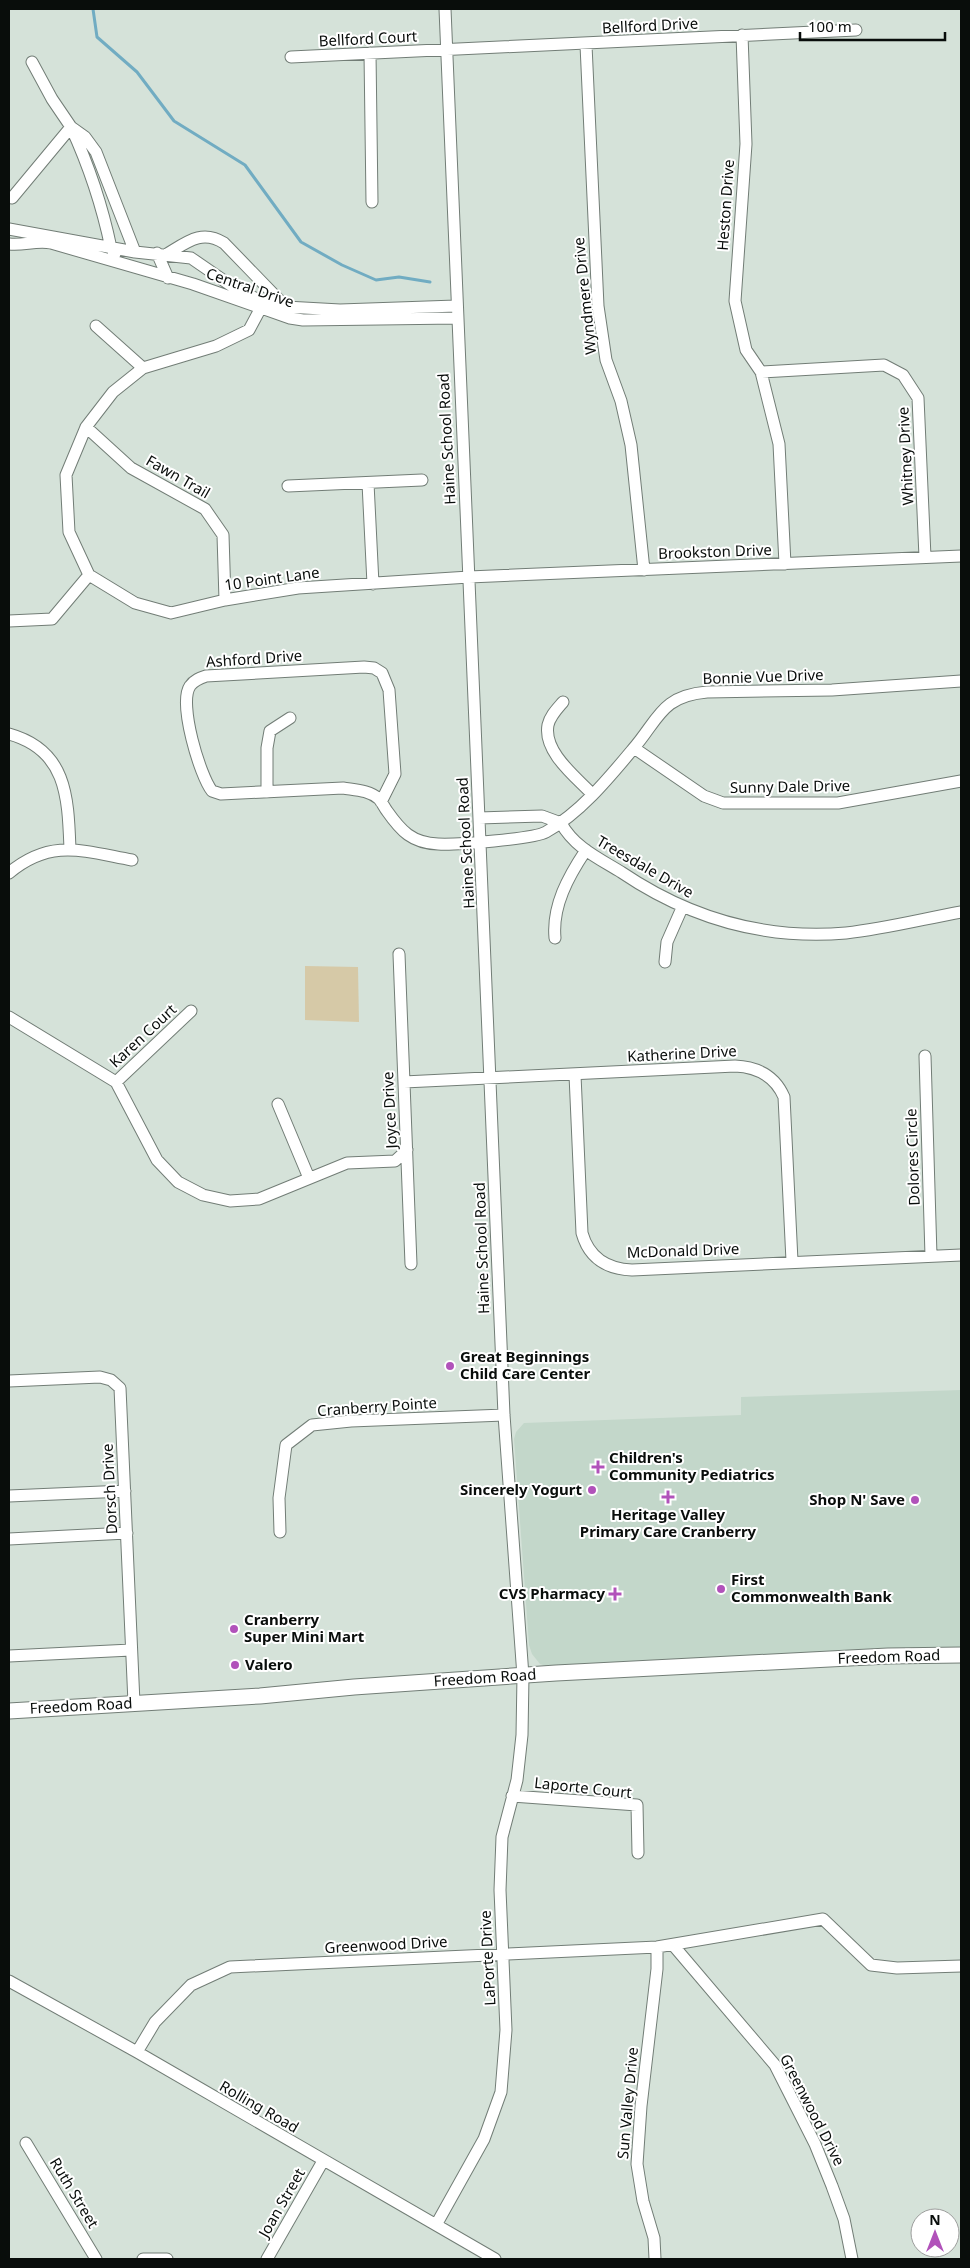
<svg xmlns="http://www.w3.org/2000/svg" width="970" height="2268" font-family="'Noto Sans',sans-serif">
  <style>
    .built { fill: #c3d7ca }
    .green { fill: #d6c9a7 }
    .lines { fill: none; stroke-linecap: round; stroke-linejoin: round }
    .stream { stroke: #71acc2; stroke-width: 3 }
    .minor-casing { stroke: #727d76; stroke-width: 13 }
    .major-casing { stroke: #727d76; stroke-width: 17 }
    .minor { stroke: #fff; stroke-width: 11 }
    .major { stroke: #fff; stroke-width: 15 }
    .poi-dot { fill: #b152ba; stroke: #fff; stroke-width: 2 }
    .labels { text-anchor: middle; stroke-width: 4; stroke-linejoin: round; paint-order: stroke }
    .street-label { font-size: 15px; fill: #090d0b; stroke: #fff }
    .poi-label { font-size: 15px; font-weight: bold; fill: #090d0b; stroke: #fff; text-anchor: start }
  </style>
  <rect width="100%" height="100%" fill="#d5e2d9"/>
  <path class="built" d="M961,1390V1651L669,1659L546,1666L540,1664L532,1654L529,1645L514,1439L516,1432L524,1423L741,1415V1397Z"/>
  <path class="green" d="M305,966L358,967L359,1022L305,1020Z"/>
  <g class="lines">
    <path class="stream" d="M93,9L97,37L137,72L174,121L245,165L301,242L342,265L376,280L399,277L430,282"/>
    <g class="minor-casing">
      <path id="minor" d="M742,35L746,144L735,301L746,350L761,372
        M586,45L598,306L606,360L621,401L631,445L644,570
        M370,53L372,202
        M291,57L856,30
        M12,198L71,127L52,99L32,62
        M9,229L135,252L191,258L239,291L264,302L286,307L340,310L456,306
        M9,244C23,246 36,240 51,243L193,284L290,318L303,320L457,318
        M157,253L168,278
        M115,254L111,248C102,205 89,166 71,127L85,137L96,152L135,252
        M167,254C187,242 202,229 224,243L286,307
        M96,326L143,368
        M86,427L131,468L205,509L223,535L225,600
        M368,483L373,584
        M288,486L422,480
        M785,564L779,444L761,372L884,365L903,375L918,398L925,557
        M89,575L135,603L171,613L225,600L298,588L469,577L961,556
        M89,575L69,532L66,475L86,427L113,392L143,368L216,346L249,330L264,302
        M9,621L52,619L89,575
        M563,702C557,709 550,716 548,725C543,752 576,777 592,794
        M9,734C67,750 68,797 70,849
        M634,748L704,796L723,803H838L961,781
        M267,792V748L270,731L290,718
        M381,802L395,774L389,690L382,673L374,668L364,667L206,676C200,678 194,680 190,686C178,703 200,776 212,791L221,794L343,788C355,790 369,790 379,799C382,802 384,807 387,811C401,831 412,843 438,844C455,845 534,839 546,832C580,813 608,779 633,749C659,719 661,696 707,692L832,690L961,681
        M479,818L542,816L561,823
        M561,823C574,847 598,858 621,872C689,918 764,940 846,933C884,929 923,919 961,912
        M9,873C51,838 83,851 132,860
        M555,938C552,906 568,877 586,850
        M399,954L411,1264
        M665,962L667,942L682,908
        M9,1017L116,1082L157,1160L178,1182L203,1195L230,1201L259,1199L347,1163L395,1161L407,1150
        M925,1056L931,1256
        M575,1075L582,1233C589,1258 607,1269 632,1270L961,1255
        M116,1082L191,1011
        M404,1082L735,1066C758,1067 775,1076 784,1097L792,1261
        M278,1104L309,1178
        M9,1381L100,1377L111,1380L120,1388L134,1703
        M9,1496L125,1491
        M280,1532L279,1498L286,1445L312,1425L351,1421L504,1415
        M9,1539L127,1533
        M9,1656L131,1650
        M512,1796L637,1805L638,1853
        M673,1945L775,2065L815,2144L832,2186L844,2219L852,2259
        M9,1981L137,2052L495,2259
        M137,2052L155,2022L191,1985L230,1967L657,1947L823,1919L871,1965L897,1968L961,1966
        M26,2143L96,2259
        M436,2225L484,2139L501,2092L506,2030L500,1890L502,1837L517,1780L522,1735L523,1676L504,1415L445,9
        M143,2259H167
        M267,2259L323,2161
        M655,2259L654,2238L643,2201L637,2164L641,2106L657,1969V1947"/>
    </g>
    <g class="major-casing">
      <path id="major" d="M9,1711L260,1696L354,1687L556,1673L888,1656L961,1655"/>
    </g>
    <use href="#minor" class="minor"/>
    <use href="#major" class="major"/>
  </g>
  <g class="poi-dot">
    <circle cx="450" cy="1366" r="5"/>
    <path d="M595.5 1459.5h5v5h5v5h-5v5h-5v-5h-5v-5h5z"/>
    <circle cx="592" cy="1490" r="5"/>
    <path d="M665.5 1489.5h5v5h5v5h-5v5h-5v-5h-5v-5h5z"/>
    <circle cx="915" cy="1500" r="5"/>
    <circle cx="721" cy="1589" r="5"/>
    <path d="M612.5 1586.5h5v5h5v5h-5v5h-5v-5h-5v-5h5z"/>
    <circle cx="234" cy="1629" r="5"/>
    <circle cx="235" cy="1665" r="5"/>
  </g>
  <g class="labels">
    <g class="street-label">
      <text transform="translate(650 26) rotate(-3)" y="5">Bellford Drive</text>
      <text transform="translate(368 39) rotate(-3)" y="5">Bellford Court</text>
      <text transform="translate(726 205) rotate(-86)" y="5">Heston Drive</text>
      <text transform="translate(250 288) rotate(19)" y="5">Central Drive</text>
      <text transform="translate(585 296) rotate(-96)" y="5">Wyndmere Drive</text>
      <text transform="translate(447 439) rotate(-93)" y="5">Haine School Road</text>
      <text transform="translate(906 456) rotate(-93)" y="5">Whitney Drive</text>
      <text transform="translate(178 477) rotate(30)" y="5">Fawn Trail</text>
      <text transform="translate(715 552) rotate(-2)" y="5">Brookston Drive</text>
      <text transform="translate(272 579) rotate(-8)" y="5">10 Point Lane</text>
      <text transform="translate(254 659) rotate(-4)" y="5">Ashford Drive</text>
      <text transform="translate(763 677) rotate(-2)" y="5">Bonnie Vue Drive</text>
      <text transform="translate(790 787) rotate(-1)" y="5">Sunny Dale Drive</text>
      <text transform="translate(466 843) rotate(-93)" y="5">Haine School Road</text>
      <text transform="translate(645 867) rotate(30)" y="5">Treesdale Drive</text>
      <text transform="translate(143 1036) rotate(-43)" y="5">Karen Court</text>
      <text transform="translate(682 1054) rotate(-3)" y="5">Katherine Drive</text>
      <text transform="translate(390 1110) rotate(-93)" y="5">Joyce Drive</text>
      <text transform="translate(913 1157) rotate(-92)" y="5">Dolores Circle</text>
      <text transform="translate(482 1248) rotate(-92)" y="5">Haine School Road</text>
      <text transform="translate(683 1251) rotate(-2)" y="5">McDonald Drive</text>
      <text transform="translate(377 1407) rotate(-4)" y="5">Cranberry Pointe</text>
      <text transform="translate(110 1489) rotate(-93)" y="5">Dorsch Drive</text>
      <text transform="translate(889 1657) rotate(-2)" y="5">Freedom Road</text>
      <text transform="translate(485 1678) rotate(-4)" y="5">Freedom Road</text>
      <text transform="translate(81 1706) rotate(-3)" y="5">Freedom Road</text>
      <text transform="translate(583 1788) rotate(6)" y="5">Laporte Court</text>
      <text transform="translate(386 1945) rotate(-3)" y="5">Greenwood Drive</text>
      <text transform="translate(488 1958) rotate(-93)" y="5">LaPorte Drive</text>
      <text transform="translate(628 2103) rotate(-85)" y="5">Sun Valley Drive</text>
      <text transform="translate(259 2107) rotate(30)" y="5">Rolling Road</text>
      <text transform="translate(812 2110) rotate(63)" y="5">Greenwood Drive</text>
      <text transform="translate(74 2193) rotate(59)" y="5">Ruth Street</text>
      <text transform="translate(282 2203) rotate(-60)" y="5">Joan Street</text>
    </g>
    <g class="poi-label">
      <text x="460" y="1362">Great Beginnings<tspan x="460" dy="17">Child Care Center</tspan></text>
      <text x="609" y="1463">Children's<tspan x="609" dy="17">Community Pediatrics</tspan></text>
      <text x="582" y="1495" text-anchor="end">Sincerely Yogurt</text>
      <text x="905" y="1505" text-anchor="end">Shop N' Save</text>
      <text x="668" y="1520" text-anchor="middle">Heritage Valley<tspan x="668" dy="17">Primary Care Cranberry</tspan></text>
      <text x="731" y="1585">First<tspan x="731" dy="17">Commonwealth Bank</tspan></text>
      <text x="605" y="1599" text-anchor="end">CVS Pharmacy</text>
      <text x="244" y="1625">Cranberry<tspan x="244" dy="17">Super Mini Mart</tspan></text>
      <text x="245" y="1670">Valero</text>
    </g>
  </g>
  <rect width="970" height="2268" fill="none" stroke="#090d0b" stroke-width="20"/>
  <g transform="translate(935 2233)"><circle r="24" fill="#ffffff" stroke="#9d9e9d"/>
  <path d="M0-4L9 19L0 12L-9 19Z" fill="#b152ba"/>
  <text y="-8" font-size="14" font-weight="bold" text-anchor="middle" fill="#090d0b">N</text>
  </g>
  <path d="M800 32v8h145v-8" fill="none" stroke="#090d0b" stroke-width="2.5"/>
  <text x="808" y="32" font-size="15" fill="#090d0b" stroke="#ffffff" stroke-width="4" paint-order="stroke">100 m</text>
</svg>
